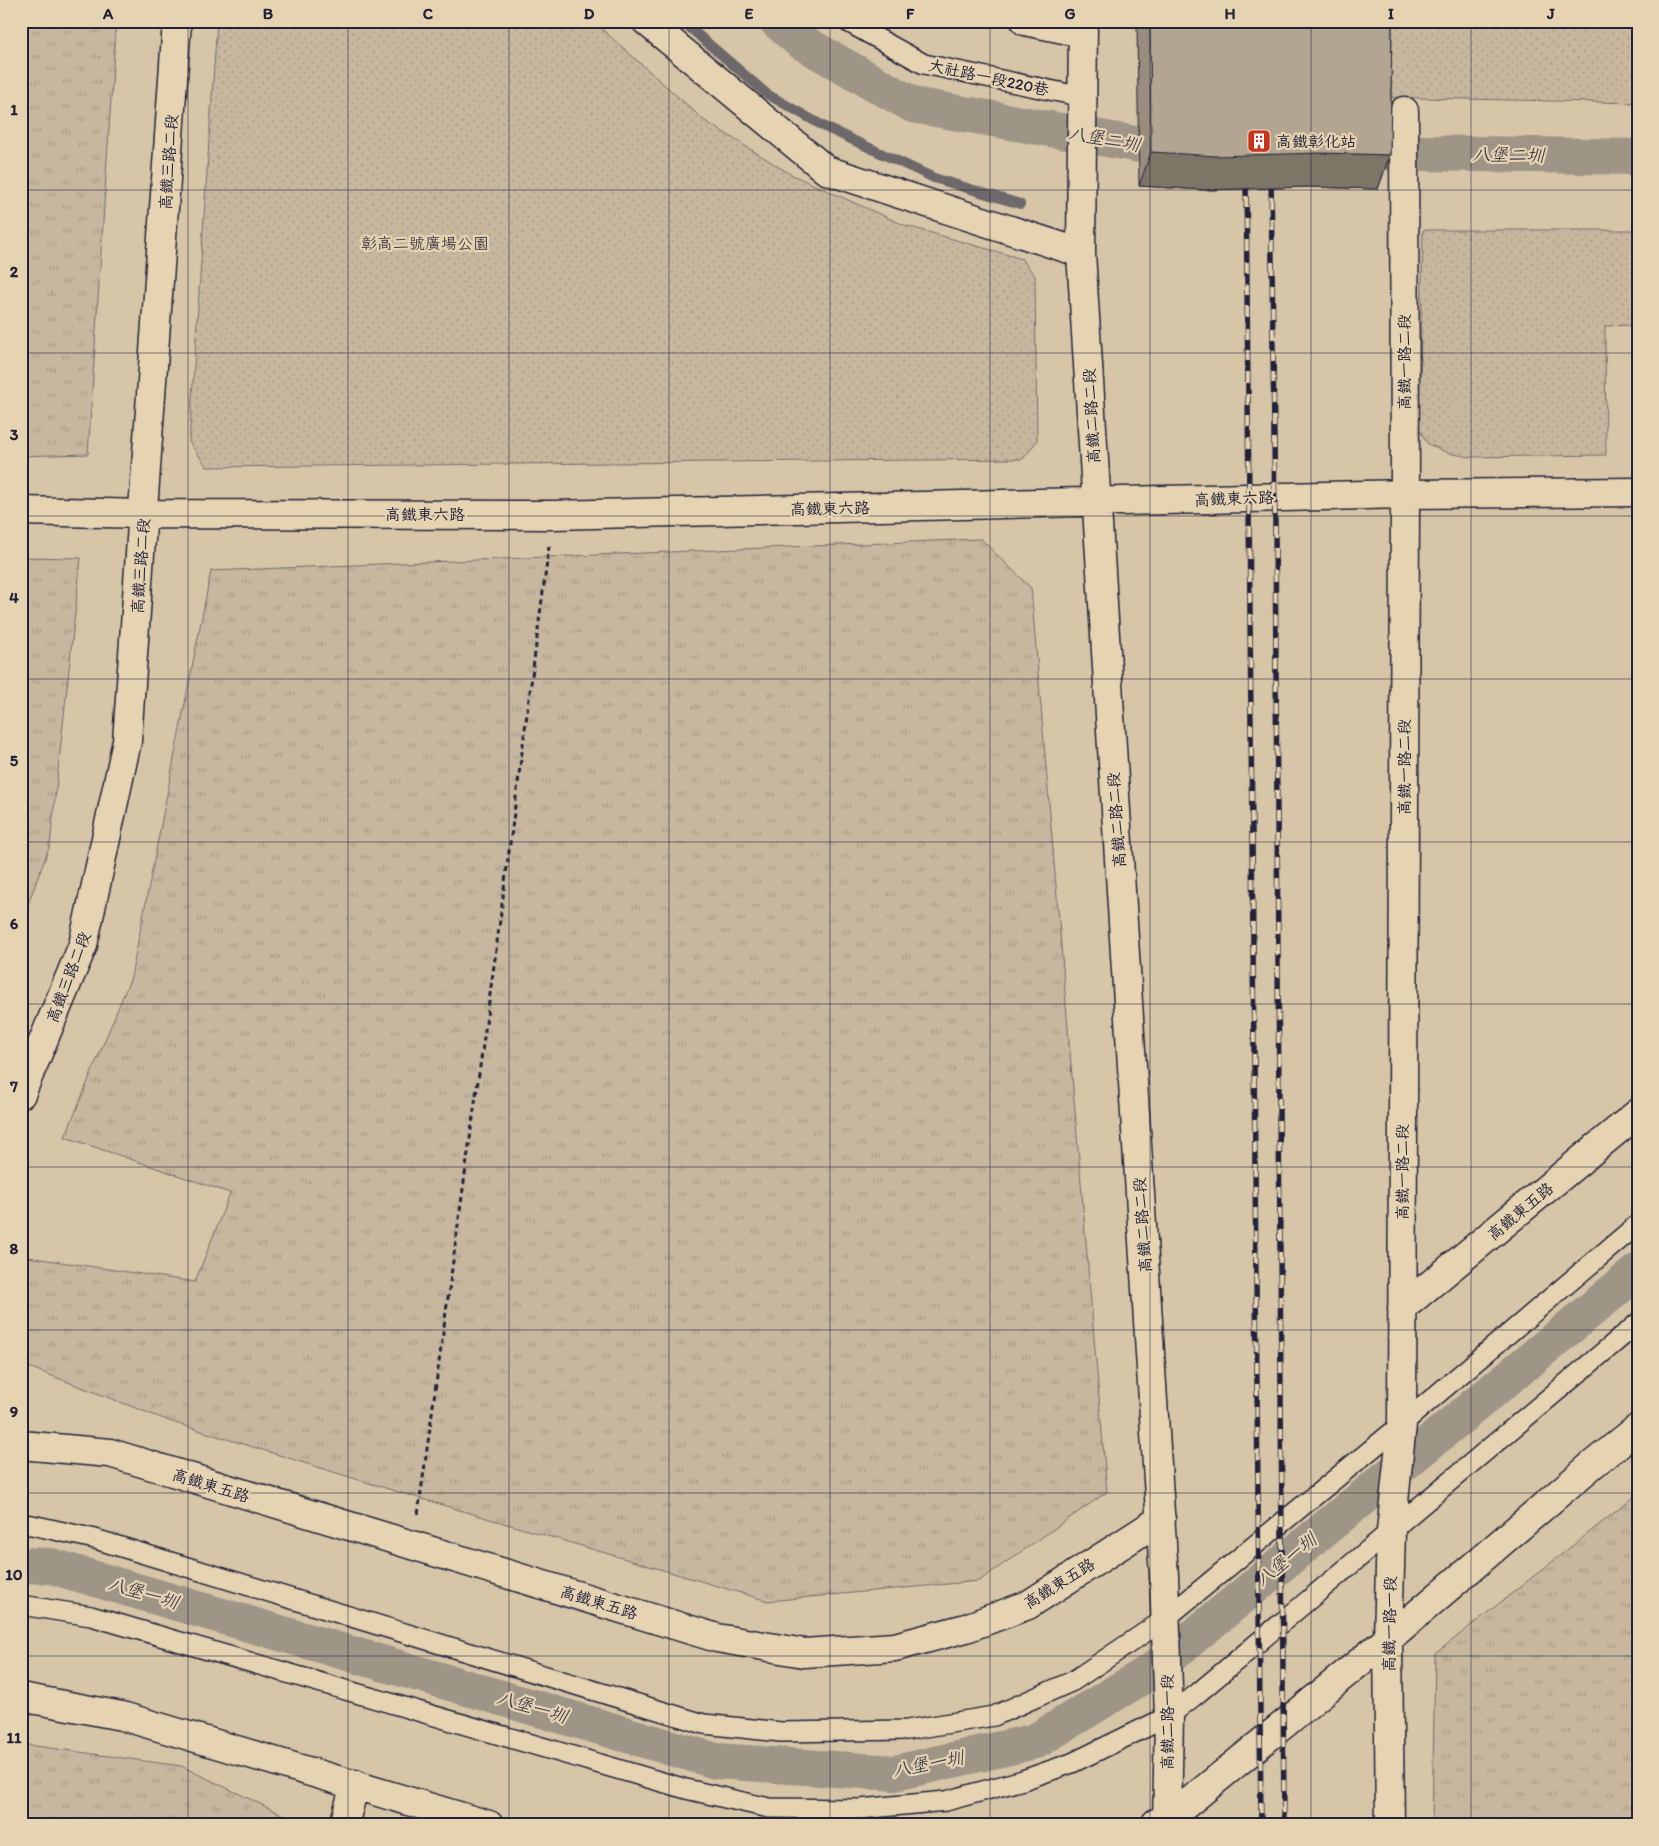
<svg xmlns="http://www.w3.org/2000/svg" width="1659" height="1846" font-family="Itim,'LXGW WenKai TC',sans-serif">
  <style>
    .built { fill: #d6c5a7 }
    .grass { fill: url(#grass-tufts); stroke: #746c6c }
    .park { fill: url(#park-dots); stroke: #746c6c }
    .lines { fill: none; stroke-linecap: round; stroke-linejoin: round }
    .stream { stroke: #6d6769; stroke-width: 10 }
    .canal { stroke: #9f9587; stroke-width: 36 }
    .service-casing { stroke: #22223b; stroke-width: 22 }
    .minor-casing { stroke: #22223b; stroke-width: 31 }
    .path { stroke: #22223b; stroke-width: 3; stroke-dasharray: 5 4; stroke-linecap: butt }
    .service { stroke: #e5d3b1; stroke-width: 19 }
    .minor { stroke: #e5d3b1; stroke-width: 28 }
    .rail-casing { stroke: #22223b; stroke-width: 5.5 }
    .rail { stroke: #e5d3b1; stroke-width: 4; stroke-dasharray: 11; stroke-linecap: butt }
    .wall { fill: #998e7d; stroke: #22223b }
    .shaded-wall { fill: #7d7466; stroke: #22223b }
    .building { fill: #b2a591; stroke: #22223b }
    .grid { fill: none; stroke: #22223b; stroke-width: 1; stroke-opacity: 0.55 }
    .labels { text-anchor: middle; stroke-width: 4.5; stroke-linejoin: round; paint-order: stroke }
    .street-label { font-size: 16px; fill: #22223b; stroke: #e5d3b1 }
    .poi-label { font-size: 16px; fill: #22223b; stroke: #e5d3b1; text-anchor: start }
    .park-label { font-size: 16px; fill: #43404f; stroke: #e5d3b1 }
    .water-label { font-size: 18px; font-style: italic; fill: #413f4e; stroke: #e5d3b1 }
    .neatline { fill: none; stroke: #22223b; stroke-width: 2 }
    .grid-label { font-size: 16px; text-anchor: middle; font-weight: bold; fill: #22223b }
  </style>
  <defs>
    <pattern id="grass-tufts" width="24" height="20" patternUnits="userSpaceOnUse" patternTransform="scale(1.25)"><rect width="24" height="20" fill="#c6b79e"/><path d="M3 7l-1-3M5 7V3M7 7l1-3M15 17l-1-3M17 17v-4M19 17l1-3" fill="none" stroke="#aa9d89"/></pattern>
    <pattern id="park-dots" width="8" height="8" patternUnits="userSpaceOnUse" patternTransform="scale(1.25)"><rect width="8" height="8" fill="#c6b79e"/><path d="M2 2h.1M6 6h.1" fill="none" stroke="#aa9d89" stroke-width="1.8" stroke-linecap="round"/></pattern>
  </defs>
  <rect width="100%" height="100%" fill="#e5d3b1"/>
  <filter id="ink" filterUnits="userSpaceOnUse"><feTurbulence type="fractalNoise" baseFrequency=".02" numOctaves="2"/><feDisplacementMap in="SourceGraphic" scale="10" xChannelSelector="R" yChannelSelector="G"/><feConvolveMatrix kernelMatrix="1 2 1 2 8 2 1 2 1" color-interpolation-filters="sRGB"/></filter>
  <g filter="url(#ink)">
    <path class="built" d="M21,21H1638V1825H21Z"/>
    <path class="grass" d="M21,21H116L88,454L21,456Z
      M981,539L1031,588L1107,1492L979,1581L768,1601L395,1491L172,1422L21,1364V1256L195,1282L230,1193L65,1137L131,977L211,571Z
      M21,557L81,558L50,845L21,923Z
      M1638,1494V1825H1432L1435,1654Z
      M21,1744L181,1766L296,1821V1825H21Z"/>
    <path class="park" d="M217,21H593L705,121L792,175L904,225L1022,259L1035,276L1037,441L1023,459L207,467L189,442Z
      M1380,21H1638V103L1380,97Z
      M1423,230H1638V325L1605,326L1606,455L1470,457L1448,453L1428,444L1419,429Z"/>
    <g class="lines">
      <path class="stream" d="M682,21L767,94L825,127L934,178L1020,204"/>
      <path class="canal" d="M777,21L800,41L913,105L1152,147L1189,148
        M1370,152L1638,157
        M21,1565L51,1566L716,1761L895,1773L1036,1741L1153,1670L1638,1271"/>
      <g class="service-casing">
        <path id="service" d="M846,21L924,64L1083,97
          M21,1524L32,1525L95,1539L704,1724L781,1732L907,1730L994,1716L1073,1681L1165,1619L1402,1424L1638,1224
          M21,1605L91,1616L686,1789L769,1808L860,1809L946,1801L1023,1780L1072,1763L1169,1716L1198,1693L1638,1323"/>
      </g>
      <g class="minor-casing">
        <path id="minor" d="M646,21L826,170L1081,253
          M1025,21L1083,33
          M1083,21L1081,253L1164,1576L1169,1716L1167,1825
          M21,511L144,514L553,515L1405,494L1638,492
          M21,1094L83,945L127,741L177,21
          M1402,1308L1638,1113
          M21,1445L110,1453L717,1638L804,1653L895,1647L966,1628L1028,1605L1161,1519
          M21,1697L122,1716L489,1825
          M1156,1823L1167,1820L1388,1639L1592,1465L1638,1428
          M344,1825L355,1784
          M1390,1825L1388,1639L1391,1531L1402,1424L1405,494L1404,111"/>
      </g>
      <path class="path" d="M418,1514L495,958L549,546"/>
      <use href="#service" class="service"/>
      <use href="#minor" class="minor"/>
      <g class="rail-casing">
        <path id="rail" d="M1246,174L1261,1825
          M1271,174L1275,523L1284,1825"/>
      </g>
      <use href="#rail" class="rail"/>
    </g>
    <path class="wall" d="M1137,21H1392L1390,155L1378,189L1308,187L1204,190L1139,186Z"/>
    <path class="shaded-wall" d="M1151,152L1321,153L1390,155L1378,189L1308,187L1204,190L1139,186Z"/>
    <path class="building" d="M1150,21H1392L1390,155L1321,153L1216,156L1151,152Z"/>
  </g>
  <path class="grid" d="M188,21V1825M348,21V1825M509,21V1825M669,21V1825M830,21V1825M990,21V1825M1150,21V1825M1311,21V1825M1471,21V1825M21,190H1638M21,353H1638M21,516H1638M21,679H1638M21,842H1638M21,1004H1638M21,1167H1638M21,1330H1638M21,1493H1638M21,1656H1638"/>
  <defs>
    <g id="building-square" transform="scale(1.25)"><rect x="-9" y="-9" width="18" height="18" rx="4" fill="#c8321e" stroke="#e5d3b1"/><path d="M-4-6H4V6H1V3H-1V6H-4ZM-2.5-4.3h1.7v1.8h-1.7ZM.8-4.3h1.7v1.8H.8ZM-2.5-1h1.7V.8h-1.7ZM.8-1h1.7V.8H.8Z" fill="#fff"/></g>
  </defs>
  <g fill-rule="evenodd">
    <use href="#building-square" x="1259" y="141"/>
  </g>
  <g class="labels">
    <g class="street-label">
      <text transform="translate(989 77) rotate(12)" y="6">大社路一段220巷</text>
      <text transform="translate(168 162) rotate(-86)" y="6">高鐵三路二段</text>
      <text transform="translate(1404 362) rotate(-90)" y="6">高鐵一路二段</text>
      <text transform="translate(1091 416) rotate(-93)" y="6">高鐵二路二段</text>
      <text transform="translate(1234 498) rotate(-2)" y="6">高鐵東六路</text>
      <text transform="translate(830 508) rotate(-1)" y="6">高鐵東六路</text>
      <text x="425" y="520">高鐵東六路</text>
      <text transform="translate(140 566) rotate(-86)" y="6">高鐵三路二段</text>
      <text transform="translate(1404 767) rotate(-90)" y="6">高鐵一路二段</text>
      <text transform="translate(1116 820) rotate(-94)" y="6">高鐵二路二段</text>
      <text transform="translate(68 977) rotate(-69)" y="6">高鐵三路二段</text>
      <text transform="translate(1402 1172) rotate(-90)" y="6">高鐵一路二段</text>
      <text transform="translate(1520 1211) rotate(-40)" y="6">高鐵東五路</text>
      <text transform="translate(1142 1225) rotate(-94)" y="6">高鐵二路二段</text>
      <text transform="translate(211 1485) rotate(17)" y="6">高鐵東五路</text>
      <text transform="translate(1059 1583) rotate(-32)" y="6">高鐵東五路</text>
      <text transform="translate(599 1602) rotate(17)" y="6">高鐵東五路</text>
      <text transform="translate(1389 1624) rotate(-89)" y="6">高鐵一路一段</text>
      <text transform="translate(1167 1722) rotate(-90)" y="6">高鐵二路一段</text>
    </g>
    <g class="poi-label">
      <text x="1276" y="147">高鐵彰化站</text>
    </g>
    <g class="park-label">
      <text x="425" y="249">彰高二號廣場公園</text>
    </g>
    <g class="water-label">
      <text transform="translate(1104 139) rotate(10)" y="6">八堡二圳</text>
      <text transform="translate(1508 155) rotate(1)" y="6">八堡二圳</text>
      <text transform="translate(1286 1560) rotate(-39)" y="6">八堡一圳</text>
      <text transform="translate(143 1593) rotate(16)" y="6">八堡一圳</text>
      <text transform="translate(532 1707) rotate(16)" y="6">八堡一圳</text>
      <text transform="translate(928 1764) rotate(-11)" y="6">八堡一圳</text>
    </g>
  </g>
  <rect width="1659" height="1846" fill="none" stroke="#e5d3b1" stroke-width="55"/>
  <rect x="28" y="28" width="1604" height="1790" class="neatline"/>
  <g class="grid-label">
    <text x="108" y="19">A</text>
    <text x="268" y="19">B</text>
    <text x="428" y="19">C</text>
    <text x="589" y="19">D</text>
    <text x="749" y="19">E</text>
    <text x="910" y="19">F</text>
    <text x="1070" y="19">G</text>
    <text x="1230" y="19">H</text>
    <text x="1391" y="19">I</text>
    <text x="1551" y="19">J</text>
    <text x="14" y="115">1</text>
    <text x="14" y="277">2</text>
    <text x="14" y="440">3</text>
    <text x="14" y="603">4</text>
    <text x="14" y="766">5</text>
    <text x="14" y="929">6</text>
    <text x="14" y="1092">7</text>
    <text x="14" y="1254">8</text>
    <text x="14" y="1417">9</text>
    <text x="14" y="1580">10</text>
    <text x="14" y="1743">11</text>
  </g>
</svg>
